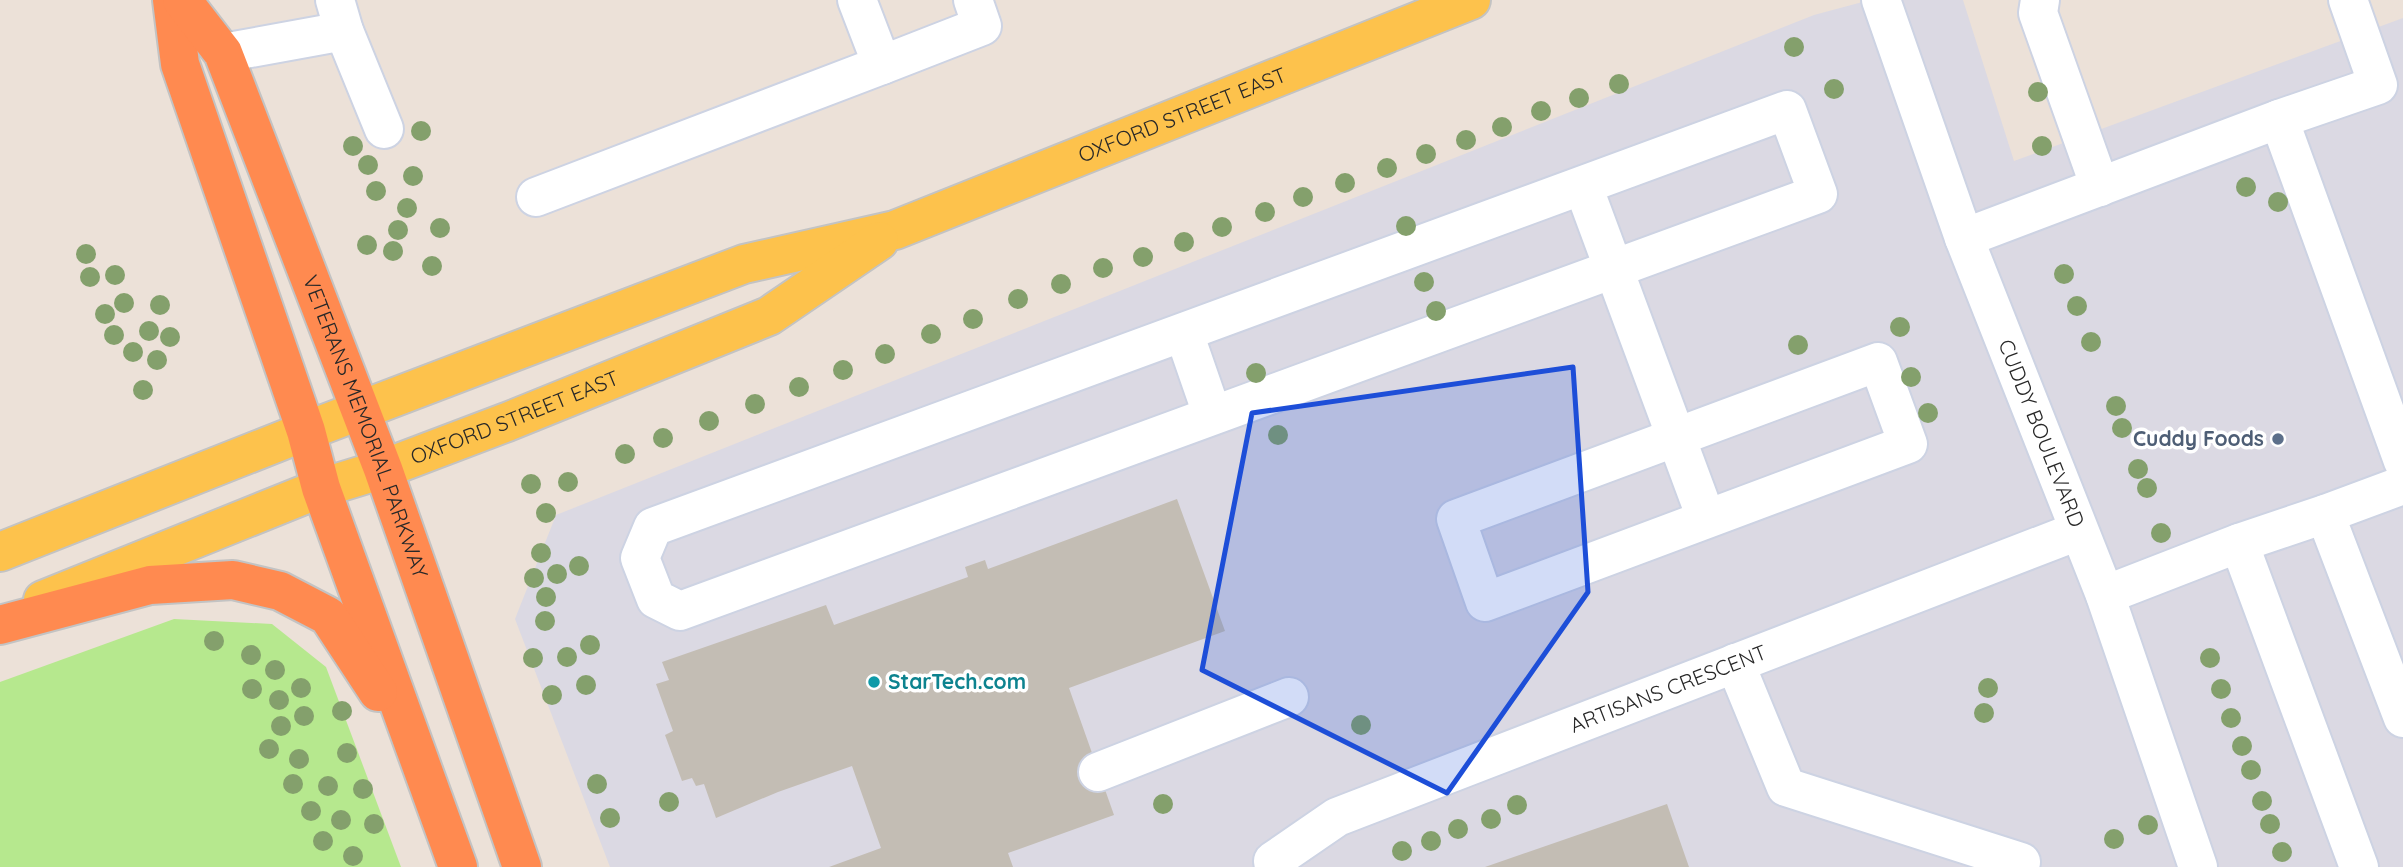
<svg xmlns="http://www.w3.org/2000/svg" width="2403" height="867" font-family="Quicksand,sans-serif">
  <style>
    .industrial { fill: #dbd9e3 }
    .green { fill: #b6e88e }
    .building { fill: #c3bdb4 }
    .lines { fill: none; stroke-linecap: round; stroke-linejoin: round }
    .minor-casing { stroke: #cdd3e3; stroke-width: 42 }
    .major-casing { stroke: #c3c3c3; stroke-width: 42 }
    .highway-casing { stroke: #c3c3c3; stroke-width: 42 }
    .minor { stroke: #fff; stroke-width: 38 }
    .major { stroke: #fdc24c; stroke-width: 38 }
    .highway { stroke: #ff8a50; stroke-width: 38 }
    .tree { fill: #84a06c }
    .marked { fill: #1d4ed8; fill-opacity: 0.2; stroke: #1d4ed8; stroke-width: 5; stroke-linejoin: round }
    .service-dot { fill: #5c6f8a; stroke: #fff; stroke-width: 2.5 }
    .culture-dot { fill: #0f9aa8; stroke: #fff; stroke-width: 2.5 }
    .labels { text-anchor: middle; stroke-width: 7; stroke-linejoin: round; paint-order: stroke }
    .street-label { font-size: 21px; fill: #282828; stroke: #fff }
    .service-label { font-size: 21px; font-weight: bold; fill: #4e5e75; stroke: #fff; text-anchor: end }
    .culture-label { font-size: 21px; font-weight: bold; fill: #0d838f; stroke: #fff; text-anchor: start }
  </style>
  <rect width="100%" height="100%" fill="#ece1d8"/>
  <path class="industrial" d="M1870,0H1963L2014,161L2403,18V867H610L515,619L556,515L1814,15Z"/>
  <path class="green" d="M174,619L272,624L326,667L401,867H0V682Z"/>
  <path class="building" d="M1177,499L1225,631L1069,688L1114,815L1008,853L1013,867H829L881,848L852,766L778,792L716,818L704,784L696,786L692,778L682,781L665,735L673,731L656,684L669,680L662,662L826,605L834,625L968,577L965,567L985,560L988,569Z
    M1667,804L1689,867H1485Z"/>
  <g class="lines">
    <g class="minor-casing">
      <g id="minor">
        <path d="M335,0L344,31L384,129"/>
        <path id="s1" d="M1881,0L1964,238L2105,595L2198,867"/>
        <path d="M2040,0L2038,13L2100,187"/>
        <path d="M223,53L344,31"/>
        <path d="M882,65L982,26L973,0"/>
        <path d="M1787,110L1818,194L680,611L656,599L640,558L653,527Z"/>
        <path d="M2279,119L2378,85L2348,0"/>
        <path d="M1583,186L1706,518"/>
        <path d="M536,197L882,65L857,0"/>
        <path d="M1964,238L2279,119L2403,461"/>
        <path d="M1184,333L1212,414"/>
        <path d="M1878,362L1908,444L1485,602L1456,519Z"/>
        <path d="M2403,485L2325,514L2403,718"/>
        <path d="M2239,543L2359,867"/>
        <path d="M2105,595L2239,543L2325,514"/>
        <path d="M1735,663L1786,787L2021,862"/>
        <path d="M1098,772L1289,697"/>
        <path id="s2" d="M1274,867L1273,861L1337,817L2078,531"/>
      </g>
    </g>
    <g class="major-casing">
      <g id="major">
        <path id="s3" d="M0,552L306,431L744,264L895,230L1471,0"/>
        <path id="s4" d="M43,600L321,488L383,469L507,422L769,316L879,241"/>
      </g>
    </g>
    <g class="highway-casing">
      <g id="highway">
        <path d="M172,0L180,64L306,431L321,488L458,867"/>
        <path id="s5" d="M182,0L223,53L383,469L522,867"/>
        <path d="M0,625L150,585L233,580L280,591L328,616L378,692"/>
      </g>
    </g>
    <use href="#minor" class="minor"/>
    <use href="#major" class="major"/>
    <use href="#highway" class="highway"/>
  </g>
  <g class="tree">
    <circle cx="1794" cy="47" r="10"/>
    <circle cx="1619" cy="84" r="10"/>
    <circle cx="1834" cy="89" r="10"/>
    <circle cx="2038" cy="92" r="10"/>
    <circle cx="1579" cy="98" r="10"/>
    <circle cx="1541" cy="111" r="10"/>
    <circle cx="1502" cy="127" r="10"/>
    <circle cx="421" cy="131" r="10"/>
    <circle cx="1466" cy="140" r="10"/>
    <circle cx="353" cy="146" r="10"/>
    <circle cx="2042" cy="146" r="10"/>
    <circle cx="1426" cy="154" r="10"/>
    <circle cx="368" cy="165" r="10"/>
    <circle cx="1387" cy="168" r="10"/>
    <circle cx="413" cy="176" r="10"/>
    <circle cx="1345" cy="183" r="10"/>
    <circle cx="2246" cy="187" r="10"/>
    <circle cx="376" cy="191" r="10"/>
    <circle cx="1303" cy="197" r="10"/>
    <circle cx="2278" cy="202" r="10"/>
    <circle cx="407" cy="208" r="10"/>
    <circle cx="1265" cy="212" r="10"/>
    <circle cx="1406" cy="226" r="10"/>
    <circle cx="1222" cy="227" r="10"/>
    <circle cx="440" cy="228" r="10"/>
    <circle cx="398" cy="230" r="10"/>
    <circle cx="1184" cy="242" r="10"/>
    <circle cx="367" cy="245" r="10"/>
    <circle cx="393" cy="251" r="10"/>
    <circle cx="86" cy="254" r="10"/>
    <circle cx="1143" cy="257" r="10"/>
    <circle cx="432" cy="266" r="10"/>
    <circle cx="1103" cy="268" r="10"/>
    <circle cx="2064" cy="274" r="10"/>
    <circle cx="115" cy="275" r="10"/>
    <circle cx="90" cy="277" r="10"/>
    <circle cx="1424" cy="282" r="10"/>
    <circle cx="1061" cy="284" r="10"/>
    <circle cx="1018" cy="299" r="10"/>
    <circle cx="124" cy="303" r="10"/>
    <circle cx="160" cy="305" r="10"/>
    <circle cx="2077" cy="306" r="10"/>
    <circle cx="1436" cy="311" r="10"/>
    <circle cx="105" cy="314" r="10"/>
    <circle cx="973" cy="319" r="10"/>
    <circle cx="1900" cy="327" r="10"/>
    <circle cx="149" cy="331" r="10"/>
    <circle cx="931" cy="334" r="10"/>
    <circle cx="114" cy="335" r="10"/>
    <circle cx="170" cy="337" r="10"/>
    <circle cx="2091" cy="342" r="10"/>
    <circle cx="1798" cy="345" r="10"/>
    <circle cx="133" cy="352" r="10"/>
    <circle cx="885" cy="354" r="10"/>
    <circle cx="157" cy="360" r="10"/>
    <circle cx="843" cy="370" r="10"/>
    <circle cx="1256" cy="373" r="10"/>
    <circle cx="1911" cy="377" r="10"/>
    <circle cx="799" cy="387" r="10"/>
    <circle cx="143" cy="390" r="10"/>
    <circle cx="755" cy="404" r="10"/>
    <circle cx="2116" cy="406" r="10"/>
    <circle cx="1928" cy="413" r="10"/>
    <circle cx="709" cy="421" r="10"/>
    <circle cx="2122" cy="428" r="10"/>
    <circle cx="1278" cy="435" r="10"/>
    <circle cx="663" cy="438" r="10"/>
    <circle cx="625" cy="454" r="10"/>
    <circle cx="2138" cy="469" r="10"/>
    <circle cx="568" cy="482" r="10"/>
    <circle cx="531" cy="484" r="10"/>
    <circle cx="2147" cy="488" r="10"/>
    <circle cx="546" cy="513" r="10"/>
    <circle cx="2161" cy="533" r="10"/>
    <circle cx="541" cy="553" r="10"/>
    <circle cx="579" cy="566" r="10"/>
    <circle cx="557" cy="574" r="10"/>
    <circle cx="534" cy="578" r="10"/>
    <circle cx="546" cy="597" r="10"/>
    <circle cx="545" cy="621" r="10"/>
    <circle cx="214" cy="641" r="10"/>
    <circle cx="590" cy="645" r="10"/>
    <circle cx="251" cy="655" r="10"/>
    <circle cx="567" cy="657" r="10"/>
    <circle cx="533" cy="658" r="10"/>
    <circle cx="2210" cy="658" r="10"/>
    <circle cx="275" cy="670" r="10"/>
    <circle cx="586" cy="685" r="10"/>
    <circle cx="301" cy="688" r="10"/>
    <circle cx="1988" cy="688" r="10"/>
    <circle cx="252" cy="689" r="10"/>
    <circle cx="2221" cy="689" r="10"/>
    <circle cx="552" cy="695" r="10"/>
    <circle cx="279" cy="700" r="10"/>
    <circle cx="342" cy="711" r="10"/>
    <circle cx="1984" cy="713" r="10"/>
    <circle cx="304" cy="716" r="10"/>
    <circle cx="2231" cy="718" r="10"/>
    <circle cx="1361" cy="725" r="10"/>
    <circle cx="281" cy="726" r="10"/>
    <circle cx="2242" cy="746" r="10"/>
    <circle cx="269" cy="749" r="10"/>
    <circle cx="347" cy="753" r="10"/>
    <circle cx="299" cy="759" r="10"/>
    <circle cx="2251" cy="770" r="10"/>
    <circle cx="293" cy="784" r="10"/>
    <circle cx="597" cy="784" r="10"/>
    <circle cx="328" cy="786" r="10"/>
    <circle cx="363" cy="789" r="10"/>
    <circle cx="2262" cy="801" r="10"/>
    <circle cx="669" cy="802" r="10"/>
    <circle cx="1163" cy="804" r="10"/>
    <circle cx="1517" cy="805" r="10"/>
    <circle cx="311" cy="811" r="10"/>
    <circle cx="610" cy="818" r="10"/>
    <circle cx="1491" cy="819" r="10"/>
    <circle cx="341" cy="820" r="10"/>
    <circle cx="374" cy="824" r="10"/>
    <circle cx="2270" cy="824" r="10"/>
    <circle cx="2148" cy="825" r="10"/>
    <circle cx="1458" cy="829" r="10"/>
    <circle cx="2114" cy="839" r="10"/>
    <circle cx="323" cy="841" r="10"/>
    <circle cx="1431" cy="841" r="10"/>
    <circle cx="1402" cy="851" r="10"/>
    <circle cx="2282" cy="852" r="10"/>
    <circle cx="353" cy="856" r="10"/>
  </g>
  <path class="marked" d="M1573,367L1588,592L1447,793L1202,670L1252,413Z"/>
  <circle class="service-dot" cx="2278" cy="439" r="7"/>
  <circle class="culture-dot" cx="874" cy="682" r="7"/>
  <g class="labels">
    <g class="street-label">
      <text dy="7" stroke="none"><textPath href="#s3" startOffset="1262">OXFORD STREET EAST</textPath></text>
      <text dy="7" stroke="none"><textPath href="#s4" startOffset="506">OXFORD STREET EAST</textPath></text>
      <text dy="7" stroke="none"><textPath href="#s5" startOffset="467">VETERANS MEMORIAL PARKWAY</textPath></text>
      <text dy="7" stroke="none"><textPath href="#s1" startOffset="462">CUDDY BOULEVARD</textPath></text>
      <text dy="7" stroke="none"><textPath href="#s2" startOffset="439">ARTISANS CRESCENT</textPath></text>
    </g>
    <g class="service-label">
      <text x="2264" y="446">Cuddy Foods</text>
    </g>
    <g class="culture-label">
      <text x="888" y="689">StarTech.com</text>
    </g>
  </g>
</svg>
